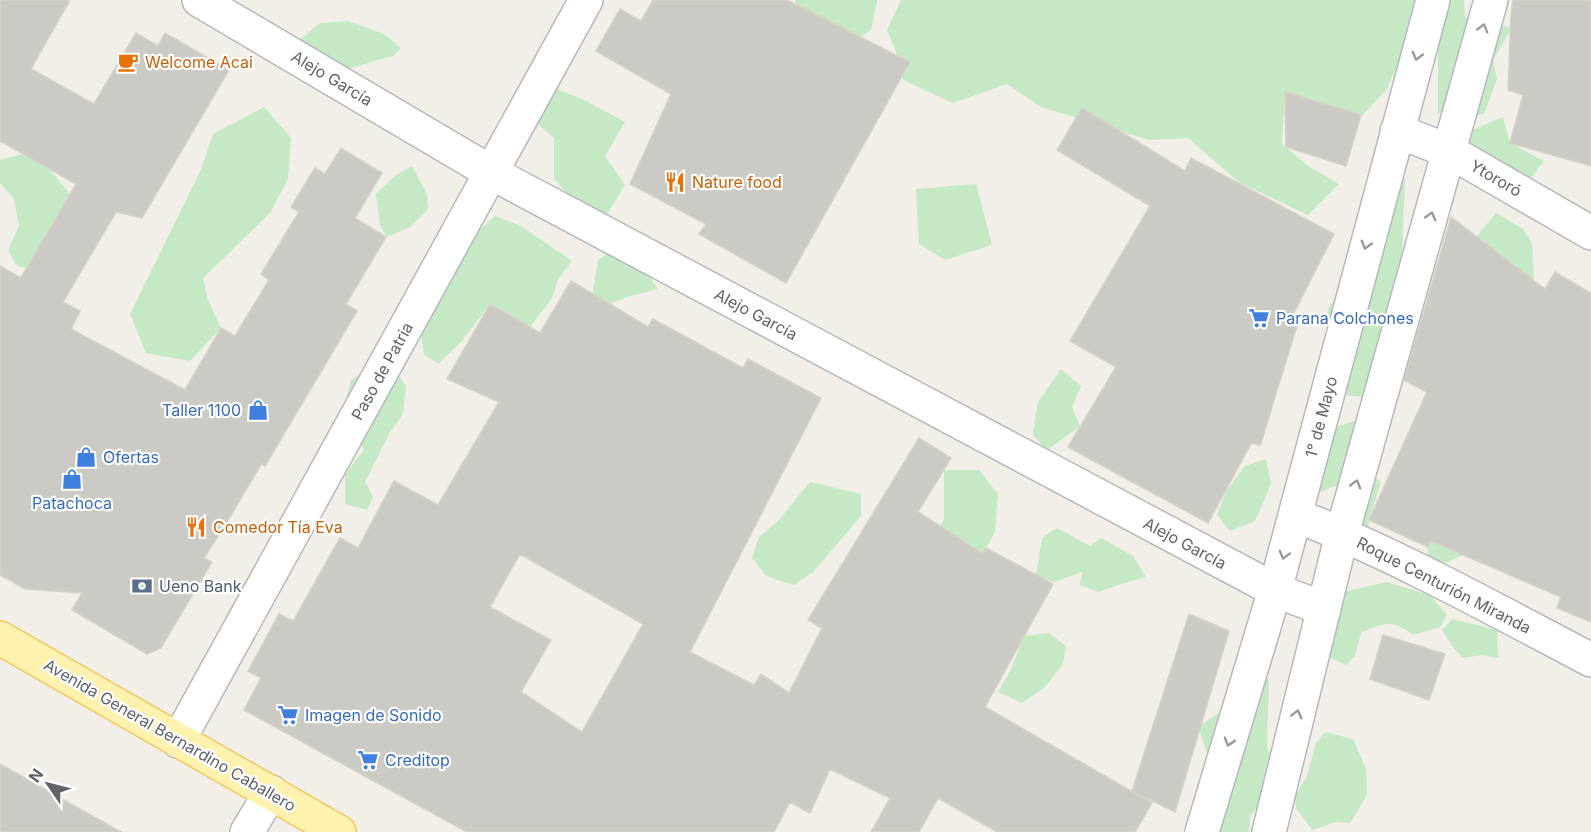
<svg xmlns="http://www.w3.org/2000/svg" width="1591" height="832" font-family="Inter,sans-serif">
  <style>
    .green { fill: #c5e8c5 }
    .building { fill: #cccac5; stroke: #d6d1c6; stroke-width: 1.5; fill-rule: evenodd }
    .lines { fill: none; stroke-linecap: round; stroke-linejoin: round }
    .minor-casing { stroke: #b5b8bc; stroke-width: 36 }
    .major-casing { stroke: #f2c960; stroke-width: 36 }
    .minor { stroke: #fff; stroke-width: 33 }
    .major { stroke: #fff2af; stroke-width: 33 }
    .oneway { stroke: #979a9d }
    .labels { text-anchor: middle; stroke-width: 4.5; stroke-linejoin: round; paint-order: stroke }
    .food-label { font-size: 16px; fill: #c56008; stroke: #fff; text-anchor: start }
    .street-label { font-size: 16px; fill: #5f6368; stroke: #fff }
    .shop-label { font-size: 16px; fill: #366cbe; stroke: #fff; text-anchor: start }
    .service-label { font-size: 16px; fill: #4e5e75; stroke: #fff; text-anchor: start }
  </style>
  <rect width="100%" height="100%" fill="#f1efe8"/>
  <path class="green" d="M795,0H877V1L871,30L860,37L796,5Z
    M901,0H1430L1402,54L1387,89L1356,122L1285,92L1282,144L1308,166L1339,184L1308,215L1240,183L1188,138L1149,140L1041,107L1007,84L953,103L903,80L896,52L887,30Z
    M1450,0H1464L1465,18H1486L1511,29L1493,60L1497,79L1484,114L1458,118L1438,113V18Z
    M348,21L384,34L401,48L393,56L336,72L299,60L301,39L320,23Z
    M549,86L582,99L625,122L605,156L625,185L607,214L578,208L554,178V138L525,113Z
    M264,107L291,138L288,179L270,213L203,278L208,300L221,328L190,361L146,353L130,314L200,172L213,134Z
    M1503,117L1510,143L1544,161L1530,179L1464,154L1467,132Z
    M23,154L43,162L70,194L44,238L35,269L17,266L8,250L19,226L14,199L0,183V160Z
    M412,166L427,194L428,209L410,227L386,237L380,224L376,194L396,175Z
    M1405,179L1399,329L1367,398L1327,392L1328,309L1361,262L1378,198Z
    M976,184L992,245L945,260L919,244L916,189Z
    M1496,213L1523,229L1532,243L1534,282L1477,236Z
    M495,216L521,226L572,261L558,279L552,298L530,327L490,304L461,342L438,364L424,354L420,326L471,238Z
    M613,250L648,274L658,289L630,296L609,304L592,296L598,260Z
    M387,360L406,386L403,414L390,432L365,482L373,497L367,510L345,504V474L364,450L343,411L351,380Z
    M1061,369L1081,386L1072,407L1080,426L1046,451L1033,434L1038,402Z
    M1357,420L1345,482L1320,492L1308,477L1336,427Z
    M1266,459L1271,484L1255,521L1230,531L1217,515L1226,491L1245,466Z
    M1361,466L1381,482L1369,520L1367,540L1344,528Z
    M944,470H979L998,494L995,532L963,591L889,634L944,519Z
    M810,482L861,494V516L814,571L794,585L766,576L752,558L759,537L777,522Z
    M1461,509L1466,554L1426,571L1428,547Z
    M1057,528L1090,546L1101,538L1133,556L1146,577L1118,585L1098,592L1080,585L1082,572L1054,582L1036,575L1042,538Z
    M1386,582L1430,595L1447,615L1440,627L1413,635C1391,619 1385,622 1361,633L1355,656L1346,665L1328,657L1343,592Z
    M1452,619L1497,630L1498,658L1481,655L1463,658L1452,646L1442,630Z
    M1049,633L1066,646L1063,664L1045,687L1022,703L998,692L1011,669L1024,636Z
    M1269,678L1267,747L1281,777L1250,816L1249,832H1212L1213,769L1198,727Z
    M1325,732L1353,739L1366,769L1367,795L1350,823L1335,822L1312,830L1296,808L1295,797L1307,776L1316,743Z"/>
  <path class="building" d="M0,0H70L31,69L94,104L136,33L158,46L165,33L229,70L142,218L116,212L63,302L80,311L71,329L185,390L221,328L235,336L269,280L261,274L299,212L291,207L315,168L325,174L341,148L382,173L355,218L386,237L346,304L357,311L265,466L262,463L227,522L204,558L212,562L161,648L147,654L72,610L82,593L25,589L0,575V266L21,278L76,184L0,141Z
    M653,0H787L910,62L786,283L699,234L706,224L630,184L671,94L596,51L620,9L641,21Z
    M1513,0H1591V166L1510,143L1523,95L1508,90L1511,15Z
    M1285,92L1361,115L1346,166L1286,147Z
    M1082,108L1185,171L1191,158L1334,234L1294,313L1300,316L1260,446L1252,442L1208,523L1068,447L1116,367L1070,341L1150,206L1057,150Z
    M1451,217L1545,289L1555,272L1591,293V622L1557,608L1561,597L1431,541L1428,547L1369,520L1427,392L1404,380Z
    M571,281L648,327L653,319L743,368L748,359L821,398L690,652L754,685L761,674L789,693L822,628L808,620L919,438L951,458L918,512L983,554L986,548L1053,584L985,707L1152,803L1135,832H997L938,798L919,832H871L890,798L830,769L810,813L790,802L774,832H467L244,710L261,678L248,671L279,614L293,621L340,538L358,548L394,481L438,505L499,402L447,379L490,304L540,333ZM520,554L643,624L582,732L521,692L551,640L490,607Z
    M1189,614L1229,631L1175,812L1132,791Z
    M1383,635L1445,654L1429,700L1370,679Z
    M0,764L121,832H0Z"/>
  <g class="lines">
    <g class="minor-casing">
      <path id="minor" d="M199,0L492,173L1275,590L1324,609
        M1397,131L1449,151L1591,233
        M1295,515C1397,555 1494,609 1591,660
        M178,741L586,0
        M247,832L271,792
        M1202,832L1275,590L1433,0
        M1269,832L1342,534L1491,0"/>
    </g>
    <g class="major-casing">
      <path id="major" d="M0,638L339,832"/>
    </g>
    <use href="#minor" class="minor"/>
    <use href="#major" class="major"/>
  </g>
  <defs><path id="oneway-chevron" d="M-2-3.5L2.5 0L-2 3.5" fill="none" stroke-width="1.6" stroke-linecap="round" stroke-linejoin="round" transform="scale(1.5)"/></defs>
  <g class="oneway">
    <use href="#oneway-chevron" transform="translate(1483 28) rotate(-74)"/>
    <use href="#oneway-chevron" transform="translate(1417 56) rotate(105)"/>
    <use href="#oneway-chevron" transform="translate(1431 216) rotate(-74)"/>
    <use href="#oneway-chevron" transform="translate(1366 245) rotate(105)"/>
    <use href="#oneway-chevron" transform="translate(1356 484) rotate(-74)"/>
    <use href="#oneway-chevron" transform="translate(1284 555) rotate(105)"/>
    <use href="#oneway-chevron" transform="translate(1297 714) rotate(-76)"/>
    <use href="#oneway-chevron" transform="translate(1229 742) rotate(107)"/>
  </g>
  <defs>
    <g id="cafe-bare" transform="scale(1.62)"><path d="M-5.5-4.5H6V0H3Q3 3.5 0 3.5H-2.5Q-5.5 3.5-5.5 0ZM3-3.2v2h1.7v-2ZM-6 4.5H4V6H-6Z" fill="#e8710a" stroke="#fff" stroke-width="2.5" paint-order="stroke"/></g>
    <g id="restaurant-bare" transform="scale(1.62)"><path d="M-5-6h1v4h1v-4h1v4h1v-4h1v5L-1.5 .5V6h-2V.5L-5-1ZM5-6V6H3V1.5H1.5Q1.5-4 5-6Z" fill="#e8710a" stroke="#fff" stroke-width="2.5" paint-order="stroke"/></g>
    <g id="supermarket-bare" transform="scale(1.62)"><path d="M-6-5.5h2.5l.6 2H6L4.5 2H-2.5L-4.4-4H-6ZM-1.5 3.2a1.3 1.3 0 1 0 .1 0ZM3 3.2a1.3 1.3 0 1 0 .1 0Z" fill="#3f7fe0" stroke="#fff" stroke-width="2.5" paint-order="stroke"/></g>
    <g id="shop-bare" transform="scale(1.62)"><path d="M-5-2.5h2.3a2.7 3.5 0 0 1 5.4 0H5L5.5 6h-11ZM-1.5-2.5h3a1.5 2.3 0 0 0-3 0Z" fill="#3f7fe0" stroke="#fff" stroke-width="2.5" paint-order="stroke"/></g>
    <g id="bank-bare" transform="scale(1.62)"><path d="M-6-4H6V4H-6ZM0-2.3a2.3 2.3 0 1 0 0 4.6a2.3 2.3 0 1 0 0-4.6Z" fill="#5c6f8a" stroke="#fff" stroke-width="2.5" paint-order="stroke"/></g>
  </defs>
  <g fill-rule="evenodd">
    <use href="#cafe-bare" x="128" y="62"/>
    <use href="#restaurant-bare" x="675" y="182"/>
    <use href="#supermarket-bare" x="1259" y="318"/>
    <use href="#shop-bare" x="258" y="410"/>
    <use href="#shop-bare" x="86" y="457"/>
    <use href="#shop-bare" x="72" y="479"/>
    <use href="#restaurant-bare" x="196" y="527"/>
    <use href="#bank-bare" x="142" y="586"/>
    <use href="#supermarket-bare" x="288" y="715"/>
    <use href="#supermarket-bare" x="368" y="760"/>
  </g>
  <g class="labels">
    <g class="food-label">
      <text x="145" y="68">Welcome Acai</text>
      <text x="692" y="188">Nature food</text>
      <text x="213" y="533">Comedor Tía Eva</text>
    </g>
    <g class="street-label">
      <text transform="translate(332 78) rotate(31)" y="6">Alejo García</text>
      <text transform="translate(1496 178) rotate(30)" y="6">Ytororó</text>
      <text transform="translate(756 314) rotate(28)" y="6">Alejo García</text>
      <text transform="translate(382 371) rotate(-61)" y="6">Paso de Patria</text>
      <text transform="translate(1321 417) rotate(-75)" y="6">1° de Mayo</text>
      <text transform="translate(1185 543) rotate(28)" y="6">Alejo García</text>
      <text transform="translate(1444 585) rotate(27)" y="6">Roque Centurión Miranda</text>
      <text transform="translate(170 735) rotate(30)" y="6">Avenida General Bernardino Caballero</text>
    </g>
    <g class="shop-label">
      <text x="1276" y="324">Parana Colchones</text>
      <text x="241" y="416" text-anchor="end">Taller 1100</text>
      <text x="103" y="463">Ofertas</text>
      <text x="72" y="509" text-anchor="middle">Patachoca</text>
      <text x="305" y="721">Imagen de Sonido</text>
      <text x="385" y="766">Creditop</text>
    </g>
    <g class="service-label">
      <text x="159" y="592">Ueno Bank</text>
    </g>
  </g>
  <g transform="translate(48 784) rotate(305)" stroke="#ffffff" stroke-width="4.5" paint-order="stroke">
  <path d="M0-4.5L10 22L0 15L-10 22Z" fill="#5f6368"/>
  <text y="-9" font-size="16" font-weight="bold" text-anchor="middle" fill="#5f6368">N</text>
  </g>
</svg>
